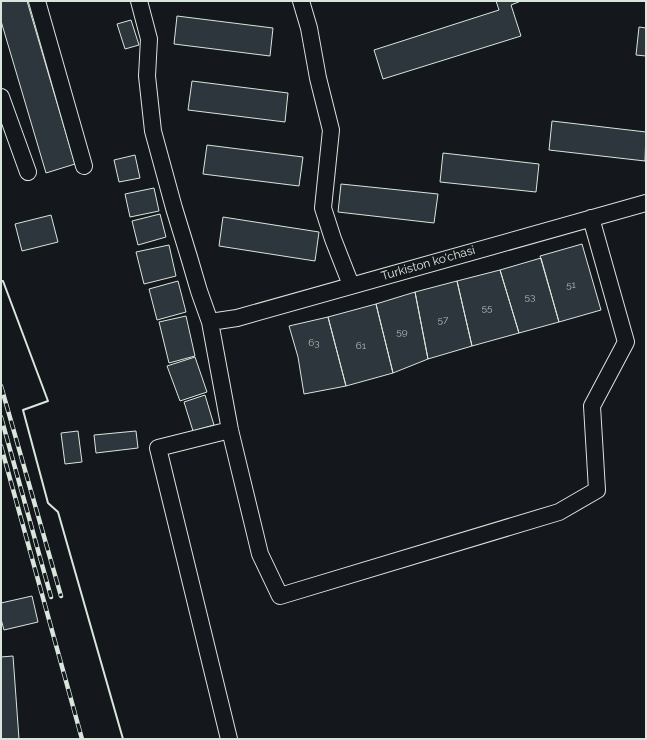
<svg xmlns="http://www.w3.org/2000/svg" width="647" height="740" font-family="Raleway,sans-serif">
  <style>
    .building { fill: #2c363c; stroke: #d8e6dc }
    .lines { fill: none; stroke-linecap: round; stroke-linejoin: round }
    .minor-casing { stroke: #d8e6dc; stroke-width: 18 }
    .minor { stroke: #14181c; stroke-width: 16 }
    .rail-casing { stroke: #d8e6dc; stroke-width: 4.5 }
    .rail { stroke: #14181c; stroke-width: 3; stroke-dasharray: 9; stroke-linecap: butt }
    .wall { stroke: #d8e6dc; stroke-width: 2 }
    .labels { text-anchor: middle; stroke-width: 3; stroke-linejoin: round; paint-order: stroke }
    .number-label { font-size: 10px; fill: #adbab4 }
    .street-label { font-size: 12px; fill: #d8e6dc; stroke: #14181c }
  </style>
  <rect width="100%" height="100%" fill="#14181c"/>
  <path class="building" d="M1,1H27L75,164L46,173L1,21Z
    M496,1H521L511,5L521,36L383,79L374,50L499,10Z
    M177,16L273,28L270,56L174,44Z
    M131,20L139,45L125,49L117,24Z
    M639,27L646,28V56L636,55Z
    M192,81L288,93L285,122L188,110Z
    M552,121L646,132L645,161L549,150Z
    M207,145L303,157L299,186L203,174Z
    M443,153L539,164L536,192L440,182Z
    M135,155L140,178L119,182L114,160Z
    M341,184L438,194L434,223L338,212Z
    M154,188L159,211L130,217L125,194Z
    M160,214L166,237L138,245L132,221Z
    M51,215L58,242L22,251L15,224Z
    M223,217L319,232L315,261L219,246Z
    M582,244L601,310L559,322L540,256Z
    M169,245L176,276L144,284L136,252Z
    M541,258L559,322L519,333L500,270Z
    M500,270L519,333L472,346L457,281Z
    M178,281L186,312L157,320L149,289Z
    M457,281L472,346L428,359L415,292Z
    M415,292L428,359L393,373L376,304Z
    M376,304L393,373L346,386L328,317Z
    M186,316L195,356L169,363L159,322Z
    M328,317L346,386L304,394L298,357L289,326Z
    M195,357L207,392L180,401L167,366Z
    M205,395L214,425L193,431L184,402Z
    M78,431L82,462L65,464L61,433Z
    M136,431L138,448L96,453L94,435Z
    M32,596L38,622L4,630L1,619V603Z
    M13,656L19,739H1V657Z"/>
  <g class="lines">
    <g class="minor-casing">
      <path id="minor" d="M37,1L84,166
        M139,1L149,39L147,76L153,131L174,208L189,257L199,291L210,322L230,430L260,554L280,596L559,512L597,490L592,406L626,342L591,218
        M301,1L309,28L318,78L331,130L323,208L333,239L351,285
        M1,97L28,172
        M210,322L237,318L646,203
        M229,739L158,448L230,430"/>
    </g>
    <use href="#minor" class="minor"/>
    <g class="rail-casing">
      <path id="rail" d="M1,386L61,596
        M1,417L51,597
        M1,446L82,739"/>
    </g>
    <use href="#rail" class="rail"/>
    <path class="wall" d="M1,281H3L48,401L23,410L48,503L58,512L123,739"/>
  </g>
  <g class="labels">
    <g class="number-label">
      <text x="571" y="288">51</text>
      <text x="530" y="300">53</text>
      <text x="487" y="311">55</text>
      <text x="443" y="323">57</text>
      <text x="402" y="335">59</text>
      <text x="314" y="346">63</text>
      <text x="361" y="349">61</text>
    </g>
    <g class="street-label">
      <text transform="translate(428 263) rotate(-16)" y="4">Turkiston ko'chasi</text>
    </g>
  </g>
  <rect width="647" height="740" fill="none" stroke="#d8e6dc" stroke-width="4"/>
</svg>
